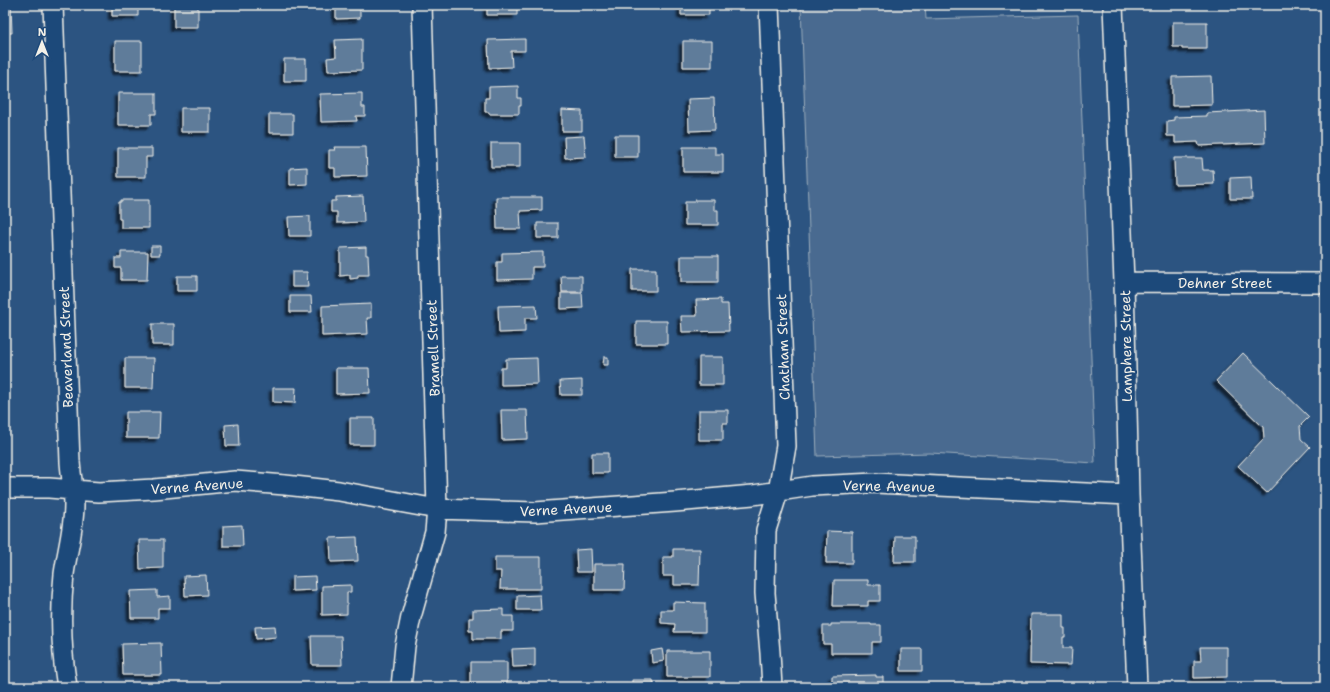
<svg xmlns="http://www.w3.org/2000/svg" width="1330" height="692" font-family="'Shantell Sans',sans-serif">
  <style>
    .green { fill: #496b90; stroke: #9eaebc }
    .building { fill: #5e7b9a; stroke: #f4f1e8; filter: url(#shadow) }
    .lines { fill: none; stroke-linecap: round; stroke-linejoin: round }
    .minor-casing { stroke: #f4f1e8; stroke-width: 22 }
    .minor { stroke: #1f4a7a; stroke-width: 19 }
    .labels { text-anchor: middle; stroke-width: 4; stroke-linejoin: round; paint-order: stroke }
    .street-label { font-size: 14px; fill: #f4f1e8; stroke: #1f4a7a }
  </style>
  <defs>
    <filter id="shadow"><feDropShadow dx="-3.5" dy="3.5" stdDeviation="1" flood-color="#0009"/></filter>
  </defs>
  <rect width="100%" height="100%" fill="#2c5481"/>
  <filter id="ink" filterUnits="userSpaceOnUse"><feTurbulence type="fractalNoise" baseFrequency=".025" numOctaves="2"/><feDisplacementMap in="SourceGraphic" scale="8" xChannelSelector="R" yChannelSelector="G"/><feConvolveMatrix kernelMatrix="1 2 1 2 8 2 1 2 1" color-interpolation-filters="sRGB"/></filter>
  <g filter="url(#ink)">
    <path class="green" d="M801,5H925L926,19L1078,15L1095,463L930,453L817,456Z"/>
    <path class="building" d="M5,5H11L12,33H5Z
      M112,5H138V16H112Z
      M174,5H198V27H174Z
      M336,5H360V18L336,19Z
      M487,5H517V15H487Z
      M681,5H709V15H681Z
      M1173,22H1207V49H1182V47H1173Z
      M362,39V70L328,71L327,58L336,57L335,40Z
      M525,39V51H511L512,67L489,68L488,40Z
      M115,41H142V71H115Z
      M683,41H712V67H683Z
      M284,59H306V81H284Z
      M1211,76L1212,105L1172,106V77Z
      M518,86V98H521V106H519V114H489V112H485V98H489V87Z
      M118,93H156V114H151V125H118Z
      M362,93V107H365V116H356L357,121L321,122L320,94Z
      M714,98L715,130L689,131L688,99Z
      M181,108H210V132H181Z
      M562,110L582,111V131H562Z
      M1264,110L1265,143L1199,146L1198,142L1175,143V136H1167V121L1174,120V117L1207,116V113Z
      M269,114H293V133H269Z
      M615,135H638V157H615Z
      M584,136L586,157L565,158L564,137Z
      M491,143H520V167H491Z
      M334,147H366L367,176L335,177V168H329V150H335Z
      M683,147H715V154H723V172H683Z
      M118,148H152V157H146V177H118Z
      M1174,158H1202L1203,170H1213L1214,184L1175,185Z
      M307,167V184L290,185V168Z
      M1251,177L1252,199H1230V178Z
      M363,196L364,222L337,223V212H331V201H336V197Z
      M496,197H542V210L520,211L521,229H497Z
      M121,200H149V228H121V219H119V202H121Z
      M695,200H714V210H718V225H685V202H695Z
      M5,203H8V218H5Z
      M310,216V236H289L288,217Z
      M537,223H558V238H537Z
      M151,246H160V255H151Z
      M366,247V255H368L369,275H358V278L350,279V275L340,276V248Z
      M121,252H148L147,280H121V268H115V258H121Z
      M543,252V267H532V279L497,280V262H502V253Z
      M681,256H718V282H681Z
      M632,269H656V291H632Z
      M292,272H307L308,287H292Z
      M177,276H197V291H177Z
      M561,276H582V292H562Z
      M561,293H582L583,308L561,309Z
      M290,296H311L312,312H290Z
      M721,299V304H728L729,331L682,332L681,316H697L696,300Z
      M371,304V318H367L368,334L322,336V306Z
      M536,305L537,318H525V332L499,333L498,306Z
      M5,307H6L7,341H5Z
      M636,321H667V344H636Z
      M152,324H174V345H152Z
      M5,352H8V390H5Z
      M1243,353L1309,417L1300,426L1301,439L1310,447L1267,493L1238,466L1264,438L1263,427L1216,381Z
      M604,357H608V365H603Z
      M699,357H723V385H699Z
      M125,358H154L153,388H125Z
      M537,358L538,384L501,385V368H506V359Z
      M336,368H369L370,393L336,394Z
      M582,380V395H561L560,381Z
      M273,388H296L295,403L273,402Z
      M5,406H7L8,436H5Z
      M501,410H527L528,439L502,440Z
      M699,410H728V423H723V440H699Z
      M126,412H160L159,438H126Z
      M350,418H374V445H350Z
      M238,424L239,446H226L225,425Z
      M592,453H608V473H592Z
      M5,524H7V533H5Z
      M242,525L243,546H223V526Z
      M827,531L852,532V563H826Z
      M895,536H915V562H894Z
      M357,537L358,561L331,562L330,538Z
      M139,540H163V568L140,569Z
      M591,549L592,572H577L576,550Z
      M673,549H700L699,585H674V576H663V557H673Z
      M495,557H541V589H500L501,571H495Z
      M594,564H625L624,590H594Z
      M206,575L207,595L185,596L184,576Z
      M315,576L316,590L292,591V577Z
      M834,580H868V585H880V601H868V606H833Z
      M351,585V592H347V614L322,615V586Z
      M157,590V597L170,596V608H158V618H131L130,591Z
      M540,595L541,610H517V596Z
      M673,602L705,603V632H674L675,624L661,623V610H673Z
      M503,609V616H513V631H501V639H473V631H469V618H473V610Z
      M1031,614H1063V628H1065V637H1063V648H1072L1071,665L1030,664Z
      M831,624H871V625H881V642H872V653H831V644H823V626H831Z
      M275,626L276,637L256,639L255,627Z
      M311,636H341L342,665H312Z
      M161,643L162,675H123L122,644Z
      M1200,647H1227V677L1194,678V661H1201Z
      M535,648V666L513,667L512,649Z
      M662,649L664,661L652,663L651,651Z
      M901,649H922V671H901Z
      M667,651H710V677H667Z
      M471,662H507V687H471Z
      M876,675V677H883V687H832V676Z
      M632,680H653L654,687H632Z
      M339,685V687H308V686Z
      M178,686V687H142Z"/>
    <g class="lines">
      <g class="minor-casing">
        <path id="minor" d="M53,5L70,462C71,476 74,491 74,505C74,528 67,552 64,574C60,612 61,650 67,687
          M769,5L786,446L778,492L766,530L765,593L770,653L772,687
          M1113,5L1124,282L1129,495L1137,687
          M1124,282L1325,283
          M5,488H49L99,492L154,489L235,481L285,485L339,491L437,509L535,512L675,502L753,495L812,486L875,483L1129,495
          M401,687L405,646L411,617L435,532L437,509L422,5"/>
      </g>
      <use href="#minor" class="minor"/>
    </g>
  </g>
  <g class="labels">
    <g class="street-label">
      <text x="1225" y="288">Dehner Street</text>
      <text transform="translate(1126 346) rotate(-91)" y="5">Lamphere Street</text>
      <text transform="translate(66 347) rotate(-92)" y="5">Beaverland Street</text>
      <text transform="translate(783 347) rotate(-92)" y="5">Chatham Street</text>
      <text transform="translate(433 348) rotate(-92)" y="5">Bramell Street</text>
      <text transform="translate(197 486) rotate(-4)" y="5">Verne Avenue</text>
      <text transform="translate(889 486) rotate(1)" y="5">Verne Avenue</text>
      <text transform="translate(566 509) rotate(-3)" y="5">Verne Avenue</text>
    </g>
  </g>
  <rect width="1330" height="692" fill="none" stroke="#1f4a7a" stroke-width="20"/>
  <rect x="10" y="10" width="1310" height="672" fill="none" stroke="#f4f1e8" stroke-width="1.5" filter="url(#ink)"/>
  <g transform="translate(42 42)" stroke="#1f4a7a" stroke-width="3" paint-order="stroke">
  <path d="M0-3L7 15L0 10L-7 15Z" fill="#f4f1e8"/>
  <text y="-6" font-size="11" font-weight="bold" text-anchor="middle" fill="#f4f1e8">N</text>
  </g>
</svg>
